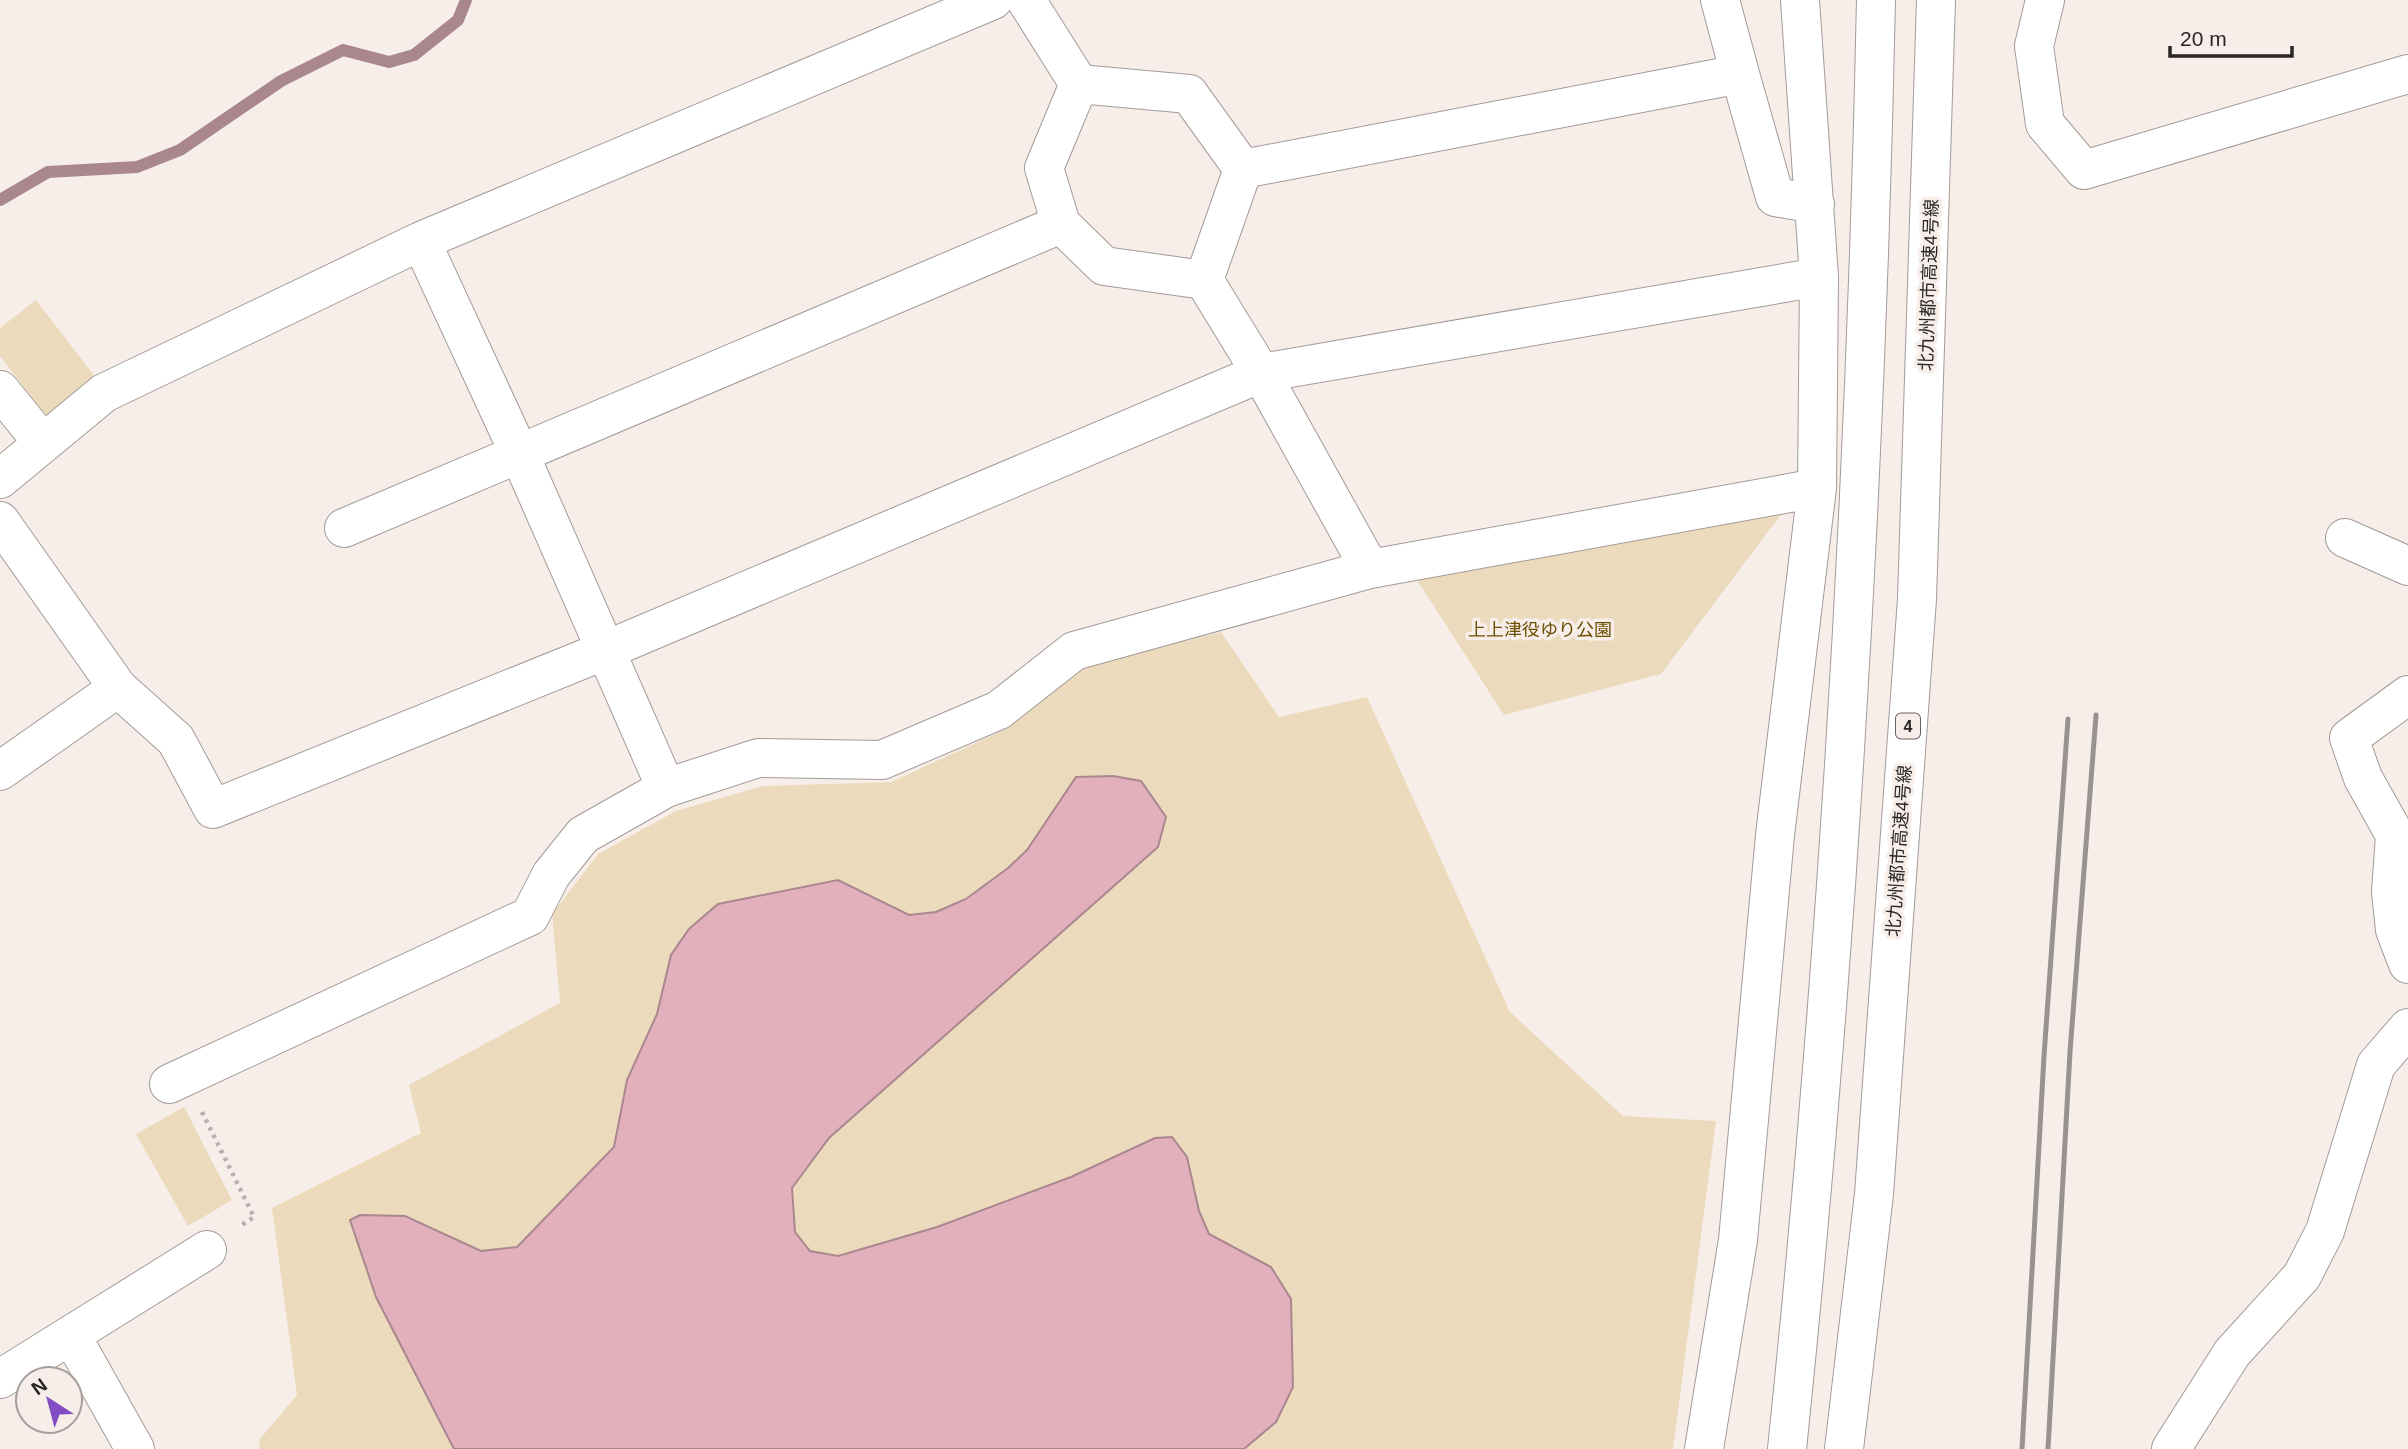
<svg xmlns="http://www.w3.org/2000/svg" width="2408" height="1449" font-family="Arial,'Noto Sans JP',sans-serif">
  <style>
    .green { fill: #ebdbbc }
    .water { fill: #e2b0bc; stroke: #aa878f; stroke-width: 2 }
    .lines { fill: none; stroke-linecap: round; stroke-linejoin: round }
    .stream { stroke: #aa878f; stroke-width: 12 }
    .street-casing { stroke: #a39b98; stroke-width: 40 }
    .highway-casing { stroke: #a39b98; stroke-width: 40 }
    .path { stroke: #b7b0ad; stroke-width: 4.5; stroke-dasharray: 3.5 5; stroke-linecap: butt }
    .street { stroke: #fff; stroke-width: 38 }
    .highway { stroke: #fff; stroke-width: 38 }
    .rail { stroke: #999390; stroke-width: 5 }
    .labels { text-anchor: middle; stroke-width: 7; stroke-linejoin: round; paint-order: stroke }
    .shield { fill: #f7eeea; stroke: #676260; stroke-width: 2 }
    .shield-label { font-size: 16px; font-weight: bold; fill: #292625 }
    .street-label { font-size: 18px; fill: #292625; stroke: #f7eeea }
    .park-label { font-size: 18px; fill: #6b4e00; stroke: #f7eeea }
  </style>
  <rect width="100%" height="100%" fill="#f7eeea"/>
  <path class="green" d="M36,300L96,378L47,417L0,356V328Z
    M1782,513L1661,674L1504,715L1415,577Z
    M1221,632L1279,717L1367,697L1510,1012L1623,1116L1716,1121L1673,1449H1244L1276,1422L1271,1267L1209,1234L1199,1211L1187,1157L1155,1138L1071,1177L937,1227L838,1256L809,1251L795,1232L792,1188L829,1138L967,1016L1027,850L1008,868L966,899L936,912L909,915L838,880L718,904L689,929L671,955L657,1014L627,1080L614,1147L517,1247L481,1251L405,1216L376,1297L454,1449H260L259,1440L297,1395L272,1208L421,1133L409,1085L560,1003L552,914L598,854L676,811L763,786L891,782L1004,730L1082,668Z
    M184,1107L232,1200L188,1226L136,1134Z"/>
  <path class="water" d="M1113,776L1141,781L1166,817L1158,847L829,1138L792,1188L795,1232L810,1251L838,1256L937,1227L1071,1177L1155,1138L1172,1137L1187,1157L1199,1211L1209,1234L1271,1267L1291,1299L1293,1387L1276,1422L1244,1449H454L376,1297L350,1220L360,1215L405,1216L481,1251L517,1247L614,1147L627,1080L657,1014L671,955L689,929L718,904L838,880L909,915L936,912L966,899L1008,868L1027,850L1076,777Z"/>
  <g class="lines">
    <path class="stream" d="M0,200L48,172L137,167L180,150L281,81L343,50L389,62L414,55L458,20L466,0"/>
    <g class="street-casing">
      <path id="street" d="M1026,0L1079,84
        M2045,0L2034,46L2045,124L2084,170L2408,74
        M1740,74L1775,197L1815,204
        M1079,84L1189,94L1243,169L1204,280L1104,266L1061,224L1044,168Z
        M1243,169L1740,74L1720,0
        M421,241L519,453L666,788L758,758L882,760L999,710L1074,651L1370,569L1817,488
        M1204,280L1261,373L1370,569
        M0,390L43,443
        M0,479L104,393L421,241L993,0
        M0,521L118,688L176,740L213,809L606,650L1261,373L1819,277
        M344,528L1061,224
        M2345,538L2408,566
        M2408,695L2349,738L2363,778L2395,835L2391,892L2395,930L2408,964
        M0,771L118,688
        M169,1084L530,916L551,875L583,835L666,788
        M71,1335L135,1449
        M0,1379L207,1250
        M1704,1449L1738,1240L1775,835L1817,488L1819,277L1800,0
        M2171,1449L2232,1353L2302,1276L2325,1231L2376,1065L2408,1028"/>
    </g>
    <g class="highway-casing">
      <path id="highway" d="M1787,1449C1837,967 1866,484 1876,0
        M1844,1449L1874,1194L1917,599L1936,0"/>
    </g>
    <path class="path" d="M202,1112L254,1217L239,1227"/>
    <use href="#street" class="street"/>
    <use href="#highway" class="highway"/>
    <path class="rail" d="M2022,1449L2044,1056L2068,719
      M2048,1449L2070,1052L2096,715"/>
  </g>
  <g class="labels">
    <rect class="shield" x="1896" y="713.5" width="24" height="25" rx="5"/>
    <g class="shield-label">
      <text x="1908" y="732">4</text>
    </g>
    <g class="street-label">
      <text transform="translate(1929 285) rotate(-88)" y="6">北九州都市高速4号線</text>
      <text transform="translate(1899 851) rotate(-86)" y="6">北九州都市高速4号線</text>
    </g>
    <g class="park-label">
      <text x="1540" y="636">上上津役ゆり公園</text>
    </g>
  </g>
  <g transform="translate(49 1400) rotate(324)"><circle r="33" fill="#f7eeea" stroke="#a59e9b" stroke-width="2"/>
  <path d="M0-5L12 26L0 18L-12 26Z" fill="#834cc3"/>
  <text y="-10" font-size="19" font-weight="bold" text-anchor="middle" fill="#292625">N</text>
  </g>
  <path d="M2170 46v10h122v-10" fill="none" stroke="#292625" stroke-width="3.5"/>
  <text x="2180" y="46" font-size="21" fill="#292625" stroke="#f7eeea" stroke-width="5" paint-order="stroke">20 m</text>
</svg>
